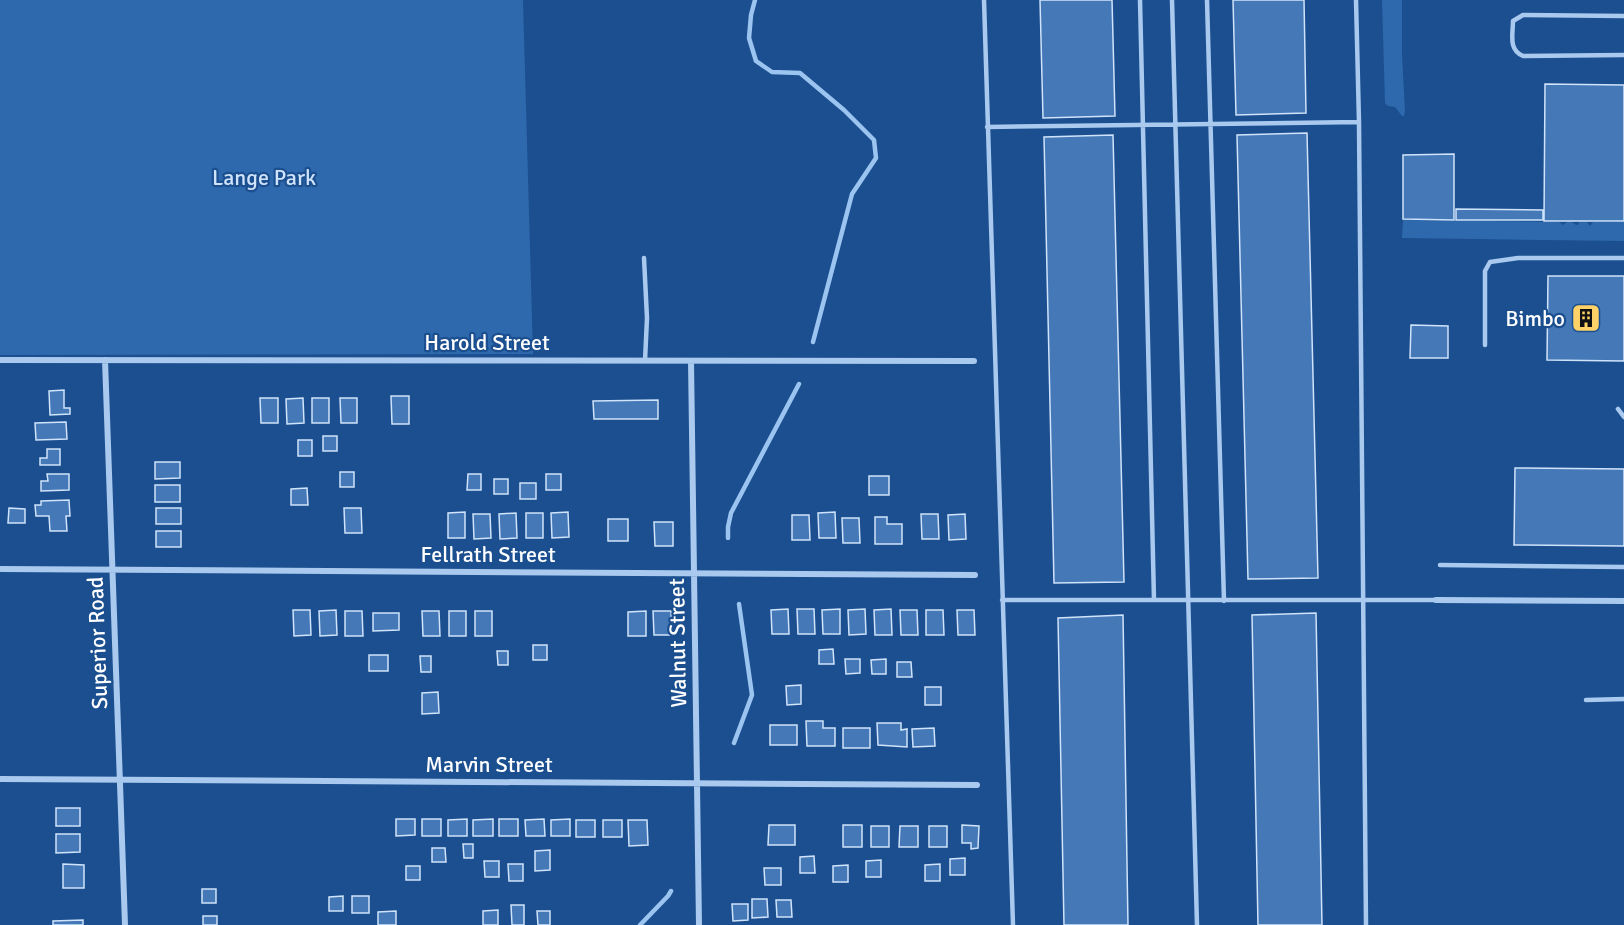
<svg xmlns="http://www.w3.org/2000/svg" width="1624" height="925" font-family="Signika,sans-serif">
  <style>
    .green { fill: #2e69ad }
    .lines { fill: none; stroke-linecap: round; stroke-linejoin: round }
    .stream { stroke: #9cc4f0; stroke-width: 4.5 }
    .building { fill: #4478b7; stroke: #cfe3fa; stroke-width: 1.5 }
    .lane { stroke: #a9c9ee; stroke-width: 4.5 }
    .street { stroke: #a9c9ee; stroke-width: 6 }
    .labels { text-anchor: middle; stroke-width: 4.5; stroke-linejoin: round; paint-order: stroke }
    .park-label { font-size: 22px; fill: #cfe3fa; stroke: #1b4f8f }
    .poi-label { font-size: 22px; fill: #fff; stroke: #1b4f8f; text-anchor: end }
    .street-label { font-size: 22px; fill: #fff; stroke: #1b4f8f }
  </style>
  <rect width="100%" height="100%" fill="#1b4f8f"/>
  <path class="green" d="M0,0H523L533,354L0,355Z
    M1382,0H1402V55L1405,111L1404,116H1402L1395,107L1388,106L1385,103Z
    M1403,220L1559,222L1563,225L1568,221L1572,222L1576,225H1578L1579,222H1587L1590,226L1593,222H1624V241L1402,238Z"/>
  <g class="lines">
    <path class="stream" d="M755,0L751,15L749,38L756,61L772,72L800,73L844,110L874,140L876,158L852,194L813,342
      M728,538V527L731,513L799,384
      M734,743L752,695L739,604
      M640,925L668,896L671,891"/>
  </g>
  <path class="building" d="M1040,0H1112L1115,116L1043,118Z
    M1233,0H1304L1306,113L1236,115Z
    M1545,84L1624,85V221H1544Z
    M1307,133L1318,578L1248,579L1237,135Z
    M1113,135L1124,582L1054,583L1044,137Z
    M1454,154V220L1403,219V155Z
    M1456,209L1543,210V220H1456Z
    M1548,276H1624V361L1547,360Z
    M1411,325L1448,326V358H1410Z
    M64,390V408H70V414L50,415L49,391Z
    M391,396H409V424H392Z
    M260,398H278V423H261Z
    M303,398L304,423L287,424L286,399Z
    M312,398H329V423H312Z
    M340,398H357V423H341Z
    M658,400V419H594L593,401Z
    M66,422L67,439L36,440L35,423Z
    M323,436H337V451H323Z
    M298,440H312V456H298Z
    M47,449H60V465H40V458H47Z
    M155,462H180V478L155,479Z
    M1515,468L1624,469V546L1514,545Z
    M340,472H354V487H340Z
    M47,474H69V490L41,491V481H48Z
    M468,474H481V490H467Z
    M546,474H561V490H546Z
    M869,476H889V495H869Z
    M494,479H508V494H494Z
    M520,483H536V499H520Z
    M155,485H180V502H155Z
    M307,488L308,505H291V489Z
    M69,500L70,516H66L67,531H50L49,516H36L35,505H41V501Z
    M9,508L25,509V523H8Z
    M156,508H181V524H156Z
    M344,508H361L362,533H345Z
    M465,512V538H448V513Z
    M568,512L569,537L552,538L551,513Z
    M835,512L836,538H819L818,513Z
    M516,513L517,538L500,539L499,514Z
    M526,513H543V538H526Z
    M473,514H490L491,538L474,539Z
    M921,514H938L939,539H922Z
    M965,514L966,539L949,540L948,515Z
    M792,515H809L810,540H792Z
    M875,517H887V524H902V544H875Z
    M842,518H859L860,543H843Z
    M608,519H628V541H608Z
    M654,522H673V546H655Z
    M156,531H181V547H156Z
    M788,609L789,634H772L771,610Z
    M797,609H814L815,634H798Z
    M840,609V634H823L822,610Z
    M865,609L866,634L849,635L848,610Z
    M891,609L892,635H875L874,610Z
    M293,610H310L311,635L294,636Z
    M336,610L337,635L320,636L319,611Z
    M900,610H917L918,635H901Z
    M926,610H943L944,635H926Z
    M957,610H974L975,635H958Z
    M345,611H362L363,636H345Z
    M422,611H439L440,636H423Z
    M449,611H466V636H449Z
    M475,611H492V636H475Z
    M646,611V636H628V612Z
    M653,611H671L672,635H654Z
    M373,613H399V630L373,631Z
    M1316,613L1322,925H1258L1252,615Z
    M1123,615L1128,925H1064L1058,618Z
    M533,645H547V660H533Z
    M833,649L834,664H819V650Z
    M497,651H508V665H498Z
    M369,655H388V671H369Z
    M420,656H431V672H421Z
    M845,659H860V673L846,674Z
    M886,659V674H872L871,660Z
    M897,662H911L912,677H897Z
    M801,685V704L787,705L786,686Z
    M925,687H941V705H925Z
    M438,692L439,713L422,714V693Z
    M806,721H823V728H835V746H807Z
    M877,723H901V730L907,729V747L878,745Z
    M770,725H797V745H770Z
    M843,728H870V748H843Z
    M934,728L935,746L913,747L912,729Z
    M56,808H80V826H56Z
    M396,819H415V835L396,836Z
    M422,819H441V836H422Z
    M467,819V836H448V820Z
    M493,819V836H473V820Z
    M499,819H518V836H499Z
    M544,819L545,836H526L525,820Z
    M570,819V836H551V820Z
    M576,820H595V837H576Z
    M603,820H622V837H603Z
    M628,820H647L648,845L629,846Z
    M769,825H795V845H768Z
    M843,825H862V847H843Z
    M962,825L979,826L978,848L971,849V843H962Z
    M871,826H889V847H871Z
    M900,826H918V847H899Z
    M929,826H947V847H929Z
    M56,834H80V852L56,853Z
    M463,844H473V858H464Z
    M432,848H445L446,862H432Z
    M550,850V870L535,871V851Z
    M814,856L815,873H800V857Z
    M965,858V875H950V859Z
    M881,860V877H866V861Z
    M484,861H499V877H485Z
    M63,864L84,865V888H63Z
    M508,864H523V881H509Z
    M940,864V881H925V865Z
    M848,865V882H833V866Z
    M406,866H420V880H406Z
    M764,868H781V885H765Z
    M202,889H216V903H202Z
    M343,896V911H329V897Z
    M352,896H369V913H352Z
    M752,899H767L768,917L752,918Z
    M776,900H791L792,917H777Z
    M732,904H748V920L733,921Z
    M511,905H524V925H512Z
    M498,910V925H483V911Z
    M396,911V925H378V912Z
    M537,911H550V925H538Z
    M203,916H217V925H203Z
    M83,920V925H53V921Z"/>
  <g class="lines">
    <path class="lane" d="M984,0L1013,925
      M1140,0L1154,600
      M1172,0L1197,925
      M1207,0L1224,601
      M1356,0L1359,122L1366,925
      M1624,16L1523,15L1513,21C1513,34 1508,50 1523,56L1624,55
      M987,127L1359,122
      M644,258L647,318L645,361
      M1485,345V271L1490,262L1518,258H1624
      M1618,409L1624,417
      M1440,565L1624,567
      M1002,600H1436
      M1586,700L1624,699"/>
    <path class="street" d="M0,360L974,361
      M105,360L125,925
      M691,361L699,925
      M0,569L975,575
      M1436,600L1624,601
      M0,779L977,785"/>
  </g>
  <defs>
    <g id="building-square" transform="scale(1.5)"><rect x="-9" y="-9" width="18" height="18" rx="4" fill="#ffd166" stroke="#1b4f8f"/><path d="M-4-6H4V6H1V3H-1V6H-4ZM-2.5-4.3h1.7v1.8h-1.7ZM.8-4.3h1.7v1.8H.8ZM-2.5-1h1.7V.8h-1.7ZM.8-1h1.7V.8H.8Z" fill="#111"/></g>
  </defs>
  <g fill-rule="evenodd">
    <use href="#building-square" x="1586" y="318"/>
  </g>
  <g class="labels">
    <g class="park-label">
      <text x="264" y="185">Lange Park</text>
    </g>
    <g class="poi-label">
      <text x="1565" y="326">Bimbo</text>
    </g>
    <g class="street-label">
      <text x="487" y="350">Harold Street</text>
      <text x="488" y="562">Fellrath Street</text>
      <text transform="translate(97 643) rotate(-92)" y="8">Superior Road</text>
      <text transform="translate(677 643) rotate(-91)" y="8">Walnut Street</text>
      <text x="489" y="772">Marvin Street</text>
    </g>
  </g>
</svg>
